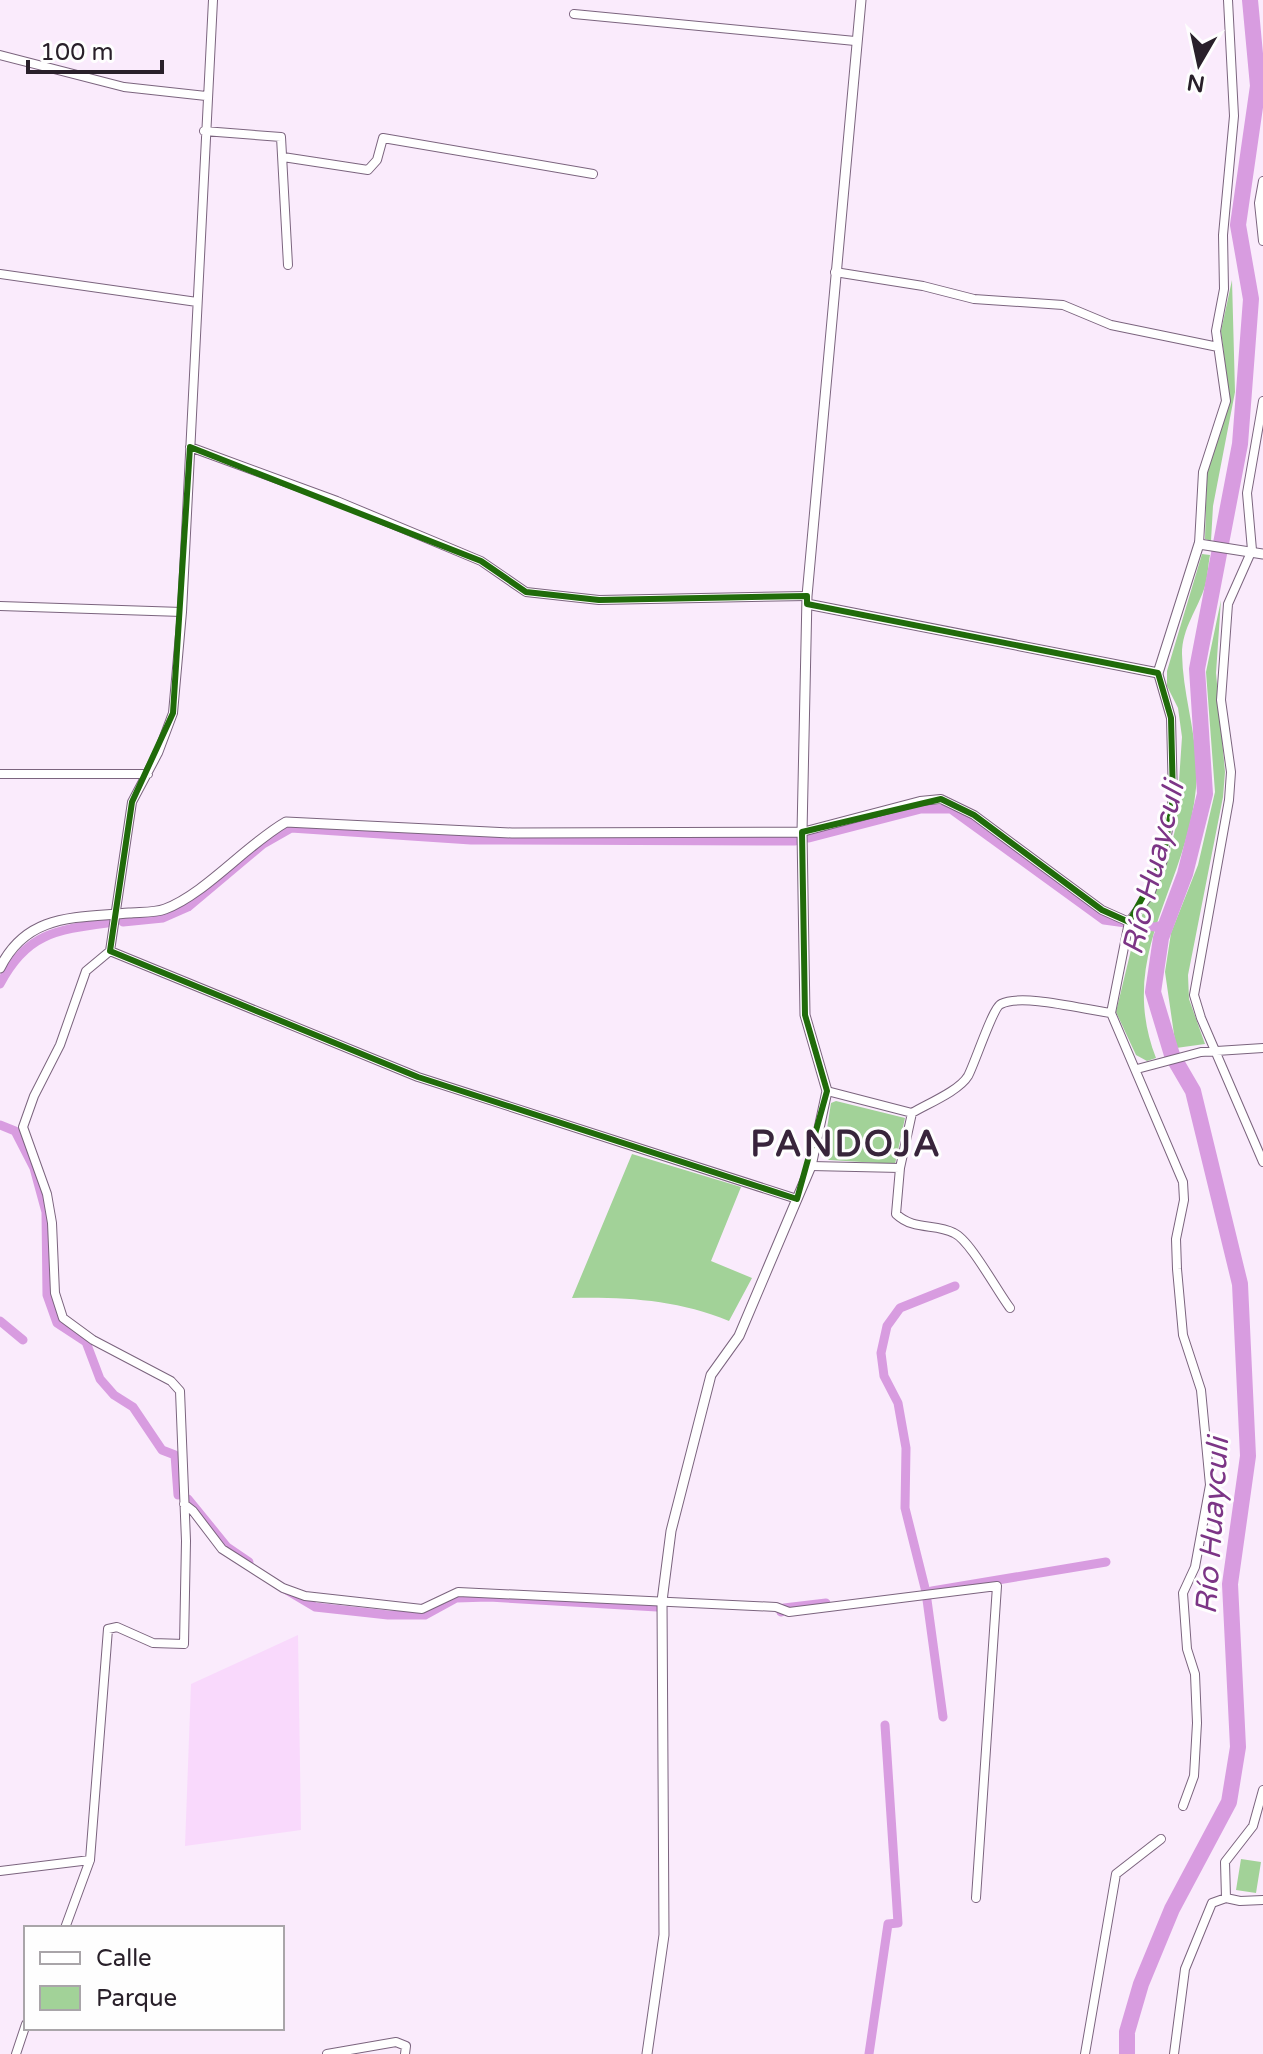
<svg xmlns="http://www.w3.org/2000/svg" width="1263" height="2054" font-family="'Varela Round',sans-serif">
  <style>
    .built { fill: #f9d9fc }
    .green { fill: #a2d298 }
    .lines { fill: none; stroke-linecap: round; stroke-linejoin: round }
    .canal { stroke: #d89ce0; stroke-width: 9 }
    .river { stroke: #d89ce0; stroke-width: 16 }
    .minor-casing { stroke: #7b647e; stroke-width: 10 }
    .tertiary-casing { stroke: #7b647e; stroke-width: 11 }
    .minor { stroke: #fff; stroke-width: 8 }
    .tertiary { stroke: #fff; stroke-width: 9 }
    .marked { fill: none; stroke: #206b0a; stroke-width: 6; stroke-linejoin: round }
    .labels { text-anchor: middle; stroke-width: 6; stroke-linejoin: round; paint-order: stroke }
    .water-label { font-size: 30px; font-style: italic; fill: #7c3586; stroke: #fefefe }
    .district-label { font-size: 36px; font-weight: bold; letter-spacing: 2px; fill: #38253b; stroke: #fefefe }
  </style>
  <rect width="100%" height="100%" fill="#faebfc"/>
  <path class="built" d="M298,1635L301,1830L185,1846L191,1684Z"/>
  <path class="green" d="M1232,280L1235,392L1213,506L1211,541L1205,539L1207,472L1230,401L1221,331Z
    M1202,554L1210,555C1208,565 1208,576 1205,586C1198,609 1182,628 1182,654C1183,700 1200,741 1196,788C1187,887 1116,955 1156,1058L1147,1061L1136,1055L1116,1012L1137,925L1166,866L1176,826L1182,737L1178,708L1167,686V671Z
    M1221,600L1216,673L1225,772L1223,797L1188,975L1189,999L1205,1044L1176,1048L1165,972L1171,933L1198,865L1215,792L1206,672Z
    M836,1101L905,1118L895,1164L829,1160L823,1154L831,1103Z
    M632,1154L741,1187L711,1261L752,1278L729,1321C677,1300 628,1297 572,1298Z
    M1241,1859L1261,1862L1256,1893L1236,1890Z"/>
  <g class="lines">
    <path class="canal" d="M809,838L921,809H951L1104,920L1155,927L1166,924
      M123,922L163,918L188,907L263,844L291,828L471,840L795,841
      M0,984C26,934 55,930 107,923
      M0,1125L15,1131L34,1168L46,1212L47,1295L57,1323L86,1342L100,1379L114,1395L133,1407L162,1450L175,1455L178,1495
      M0,1321L23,1340
      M188,1499L227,1547L249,1562
      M283,1588L315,1607L388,1615H425L456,1598L489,1597L657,1607
      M932,1591L1106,1562
      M926,1592L905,1508L906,1448L898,1403L884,1376L881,1353L887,1326L900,1308L955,1286
      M927,1600L943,1717
      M781,1612L784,1608L826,1603
      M869,2054L888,1924L898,1923L885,1725"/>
    <path class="river" d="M1127,2054V2032L1141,1984L1172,1909L1229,1802L1238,1747L1230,1584L1248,1456L1240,1284L1193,1091L1172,1055L1153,992L1161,938L1185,874L1205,794L1197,669L1240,444L1251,299L1238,225L1258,86L1250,0"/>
    <g class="minor-casing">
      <path id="minor" d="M574,14L855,41
        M0,55L124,87L206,96
        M204,131L281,137L288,265
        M283,157L368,170L377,160L383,138L593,174
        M1263,181L1259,203L1263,241
        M835,272L923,286L974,299L1063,305L1111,325L1218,347
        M0,274L197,302
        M1263,401L1247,493L1252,550L1228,604L1221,700L1231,772L1229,800L1194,995L1201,1018L1263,1162
        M190,447L337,501L481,561L526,592L599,600L807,596
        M1199,544L1203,472L1226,401L1216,331L1224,289L1223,235L1234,116L1228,0
        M0,606L182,612
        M1158,673L1171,718L1173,798L1163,860L1150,894L1129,922L1111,1013L1183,1182L1184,1200L1176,1239L1177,1269L1183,1335L1201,1390L1210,1485L1195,1567L1183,1593L1187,1649L1195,1674L1197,1723L1194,1776L1183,1806
        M0,774H148
        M802,832L920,801L941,799L974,815L1102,910L1129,922
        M110,951L418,1077L797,1199
        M1137,1069L1201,1052L1263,1048
        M912,1113C927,1104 959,1091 968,1076C975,1063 993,1007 1001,1004C1022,993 1086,1010 1111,1013
        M811,1166L900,1168L912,1113L827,1091
        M900,1168L896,1214C914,1231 935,1223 954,1233C970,1240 997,1291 1010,1308
        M184,1504L193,1511L222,1549L283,1588L305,1596L422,1609L458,1592L776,1607L789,1612L997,1586L976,1898
        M1263,1790L1253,1826L1225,1862L1226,1898L1240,1901L1263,1900
        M0,1871L90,1860
        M65,1928L90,1860L108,1629L117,1627L153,1643L184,1644L186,1541L180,1391L171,1381L93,1340L63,1318L55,1293L52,1223L47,1194L23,1127L34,1096L60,1045L86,971L110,951L132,802L158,753L173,713L182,612L213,0
        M16,2054L26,2024
        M327,2054L396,2042L406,2046L405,2054
        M1085,2054L1116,1874L1161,1839
        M1174,2054L1185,1969L1212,1903L1226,1898"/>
    </g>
    <g class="tertiary-casing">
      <path id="tertiary" d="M807,604L1158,673L1199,544L1263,554
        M0,968C27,913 76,918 129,913C140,912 155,913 165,909C205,894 246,845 286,822L512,833L802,832
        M647,2054L664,1935L662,1601L671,1531L711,1375L739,1336L811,1166L827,1091L805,1015L802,832L807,596L861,0"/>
    </g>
    <use href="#minor" class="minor"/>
    <use href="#tertiary" class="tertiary"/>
  </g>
  <path class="marked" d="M190,447L481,561L526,592L599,600L807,596V604L1158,673L1171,718L1173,798L1163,860L1129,922L1102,910L974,815L941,799L802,832L805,1015L827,1091L797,1199L418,1077L110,951L132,802L173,713Z"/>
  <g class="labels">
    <g class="water-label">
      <text transform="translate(1153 868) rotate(-76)" y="10">Río Huayculi</text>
      <text transform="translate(1212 1526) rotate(-86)" y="10">Río Huayculi</text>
    </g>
    <g class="district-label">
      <text x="846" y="1156">PANDOJA</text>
    </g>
  </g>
  <rect x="24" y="1926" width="260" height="104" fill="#fefefe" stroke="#a9a5a9" stroke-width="2"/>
  <rect x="40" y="1952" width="40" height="12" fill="#ffffff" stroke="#a9a5a9" stroke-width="2"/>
  <text x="96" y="1966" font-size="24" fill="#29202a">Calle</text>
  <rect x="40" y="1986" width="40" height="24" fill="#a2d298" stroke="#a9a5a9" stroke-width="2"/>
  <text x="96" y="2006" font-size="24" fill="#29202a">Parque</text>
  <g transform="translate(1199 64) rotate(189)" stroke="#fefefe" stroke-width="6" paint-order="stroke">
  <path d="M0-6L14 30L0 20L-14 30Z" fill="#29202a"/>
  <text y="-12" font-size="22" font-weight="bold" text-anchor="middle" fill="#29202a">N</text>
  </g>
  <path d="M28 60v12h134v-12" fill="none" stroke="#29202a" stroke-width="4"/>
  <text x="40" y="60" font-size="24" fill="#29202a" stroke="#fefefe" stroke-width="6" paint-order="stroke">100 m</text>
</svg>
